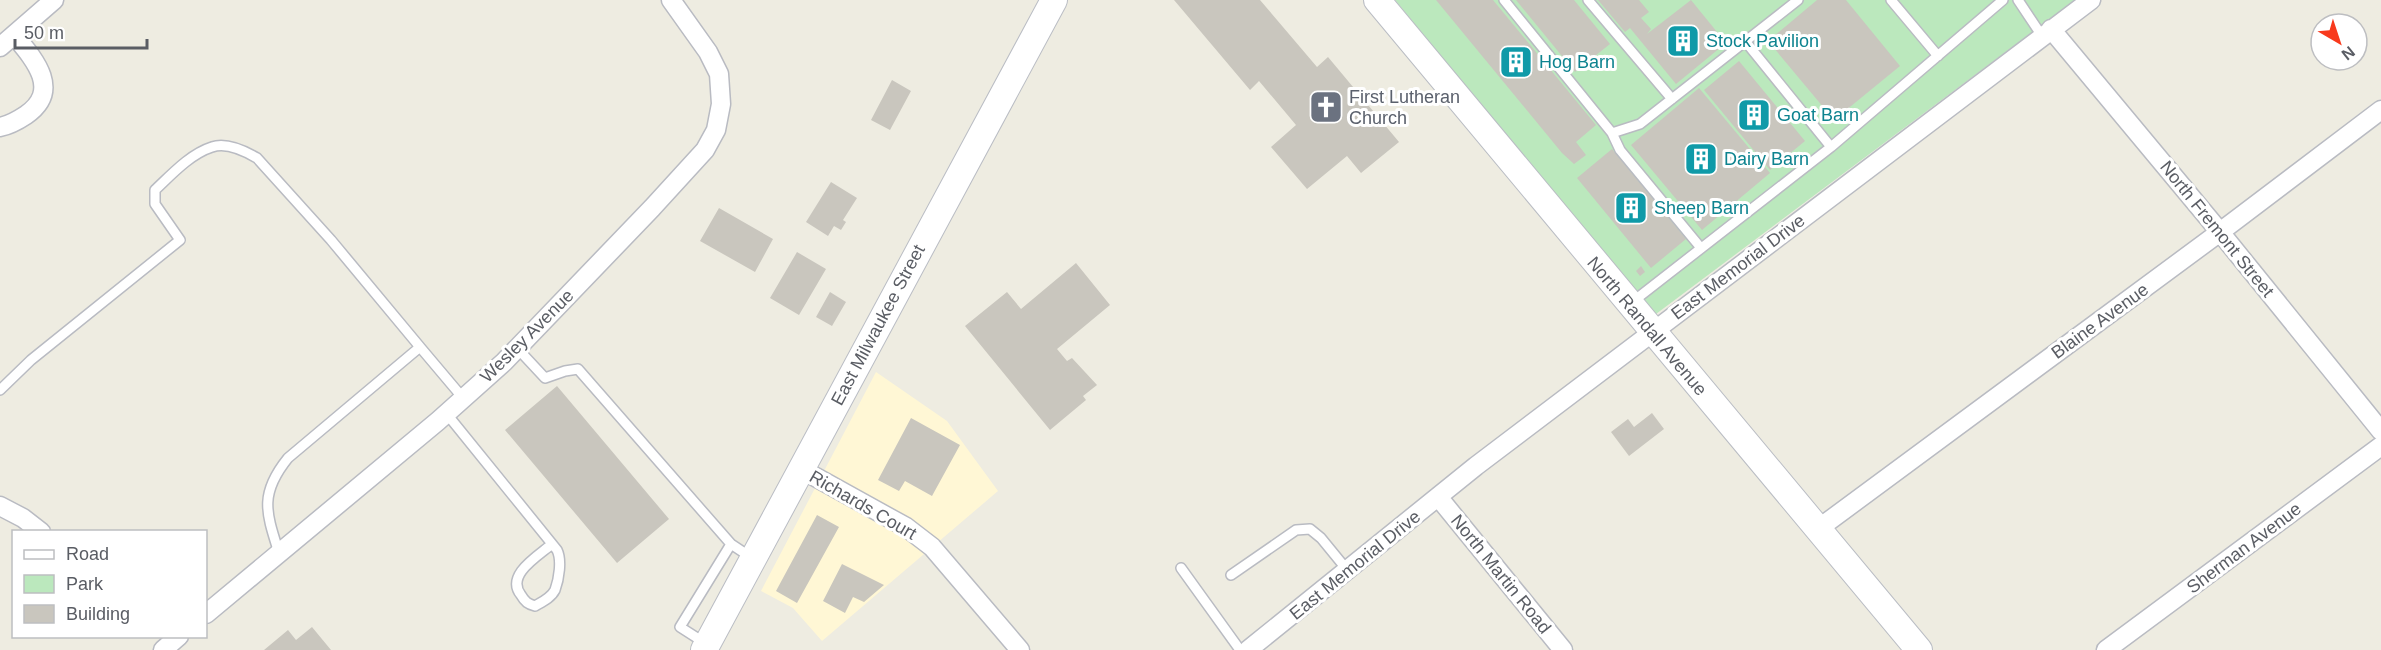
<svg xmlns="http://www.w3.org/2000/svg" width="2381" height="650" font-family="Helvetica,sans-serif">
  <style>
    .commercial { fill: #fff7d5 }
    .green { fill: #bbe8bd }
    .building { fill: #c9c6be }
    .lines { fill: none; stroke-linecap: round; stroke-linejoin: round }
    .lane-casing { stroke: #b9bbc2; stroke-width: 12 }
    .street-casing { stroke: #b9bbc2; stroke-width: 21 }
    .secondary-casing { stroke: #babdc4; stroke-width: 28 }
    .lane { stroke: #fff; stroke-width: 9 }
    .street { stroke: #fff; stroke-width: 18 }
    .secondary { stroke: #fff; stroke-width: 26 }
    .labels { text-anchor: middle; stroke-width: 6; stroke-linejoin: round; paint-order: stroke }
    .culture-label { font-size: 18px; fill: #0d838f; stroke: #fff; text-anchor: start }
    .worship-label { font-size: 18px; fill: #5b616d; stroke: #fff; text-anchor: start }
    .street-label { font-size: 18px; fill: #5a5d64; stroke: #fff }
  </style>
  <rect width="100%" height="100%" fill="#eeece1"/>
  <path class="commercial" d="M876,372L947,421L998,491L822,641L793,608L761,591Z"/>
  <path class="green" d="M1395,0H2075L1652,317Z"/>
  <path class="building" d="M1174,0H1260L1317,67L1328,57L1399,142L1361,173L1347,156L1307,189L1271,147L1296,125L1259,81L1250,90Z
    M1436,0H1493L1596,125L1576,142L1586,155L1574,164L1562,153Z
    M1516,0H1574L1610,44L1575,72Z
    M1598,0H1639L1649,12L1641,18L1651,29L1647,34L1691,0L1726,43L1676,84L1630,28L1625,32Z
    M1817,0H1846L1900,66L1834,120L1768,41Z
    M1739,61L1805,141L1770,170L1704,90Z
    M892,80L911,91L890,130L871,120Z
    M1699,88L1770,173L1702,230L1631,145Z
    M1612,149L1686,239L1651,268L1577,178Z
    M831,182L857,198L843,220L846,222L841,230L834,226L828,236L806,222Z
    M719,208L773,239L755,272L700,241Z
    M797,252L826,269L799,315L770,298Z
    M1076,263L1110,305L1057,349L1067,361L1072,358L1097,385L1083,396L1086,400L1050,430L965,326L1007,292L1021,309Z
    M1641,266L1645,272L1640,276L1636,271Z
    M830,292L846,302L832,326L816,317Z
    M557,386L669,519L617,563L505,430Z
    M1652,413L1664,429L1629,456L1611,432L1628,419L1634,427Z
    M911,418L960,445L932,496L905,481L899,491L878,480Z
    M817,515L839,527L797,603L776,591Z
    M842,564L884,585L864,602L853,597L845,613L823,601Z
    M312,627L331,650H264L288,630L296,640Z"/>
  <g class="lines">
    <g class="lane-casing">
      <path id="lane" d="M1504,0L1612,133L1620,150L1701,248
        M1588,0L1672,99
        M1891,0L1938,56
        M2018,0L2042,36
        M1745,41L1831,147
        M1612,133L1640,124L1798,0
        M1631,303L1831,147L2003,0
        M517,348L545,378L565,371L578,369L731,544L752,558
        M0,390L31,360L180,240L155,204V190C171,175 190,154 212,147C226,142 245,151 257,158L331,240L420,347
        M446,413L557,550C562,560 559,579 555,590C551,598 542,602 535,606C528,604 525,602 521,595C505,575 538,556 552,544
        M279,553C266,512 259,494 288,458L420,347L463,398
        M1181,568L1240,650
        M1231,575L1296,530L1310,529L1321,538L1348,571
        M705,643L680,627L731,544"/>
    </g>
    <g class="street-casing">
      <path id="street" d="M2051,29L2220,232L2381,431
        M0,47L54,0
        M0,127C10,125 17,121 26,115C62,90 34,59 14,35
        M801,469L906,527L932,547L1020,650
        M1439,498L1563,650
        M0,506L23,518L41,532
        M1818,529L2220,232L2381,110
        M206,614L438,421L504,362L652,208L705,150L716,130L721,104L719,74L708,52L671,0
        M163,650L179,636
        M1248,650L1476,466L2091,0
        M2106,650L2381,446"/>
    </g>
    <g class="secondary-casing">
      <path id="secondary" d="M1377,0L1919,650
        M704,650L1054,0"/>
    </g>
    <use href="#lane" class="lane"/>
    <use href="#street" class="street"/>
    <use href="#secondary" class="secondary"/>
  </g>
  <defs>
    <g id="building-square" transform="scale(1.725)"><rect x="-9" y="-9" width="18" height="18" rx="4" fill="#0f9aa8" stroke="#fff"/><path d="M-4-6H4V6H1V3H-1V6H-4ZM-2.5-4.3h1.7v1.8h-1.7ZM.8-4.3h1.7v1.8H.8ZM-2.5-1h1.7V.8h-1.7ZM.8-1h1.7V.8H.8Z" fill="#fff"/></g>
    <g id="church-square" transform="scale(1.725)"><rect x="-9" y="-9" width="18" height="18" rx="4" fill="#6b7280" stroke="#fff"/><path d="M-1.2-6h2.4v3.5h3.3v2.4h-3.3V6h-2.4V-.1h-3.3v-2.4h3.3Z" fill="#fff"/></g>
  </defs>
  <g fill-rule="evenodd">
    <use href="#building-square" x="1683" y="41"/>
    <use href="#building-square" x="1516" y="62"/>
    <use href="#church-square" x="1326" y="107"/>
    <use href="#building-square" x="1754" y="115"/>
    <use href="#building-square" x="1701" y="159"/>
    <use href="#building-square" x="1631" y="208"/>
  </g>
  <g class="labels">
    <g class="culture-label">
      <text x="1706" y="47">Stock Pavilion</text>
      <text x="1539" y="68">Hog Barn</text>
      <text x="1777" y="121">Goat Barn</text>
      <text x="1724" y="165">Dairy Barn</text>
      <text x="1654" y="214">Sheep Barn</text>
    </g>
    <g class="worship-label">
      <text x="1349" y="103">First Lutheran<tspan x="1349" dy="21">Church</tspan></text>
    </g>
    <g class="street-label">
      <text transform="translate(2217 229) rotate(51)" y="6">North Fremont Street</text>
      <text transform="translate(1738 267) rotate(-37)" y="6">East Memorial Drive</text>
      <text transform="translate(2100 321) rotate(-36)" y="6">Blaine Avenue</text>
      <text transform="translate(878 325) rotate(-62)" y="6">East Milwaukee Street</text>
      <text transform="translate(1647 326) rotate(50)" y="6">North Randall Avenue</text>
      <text transform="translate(527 336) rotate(-45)" y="6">Wesley Avenue</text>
      <text transform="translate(863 505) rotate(30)" y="6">Richards Court</text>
      <text transform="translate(2244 548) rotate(-37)" y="6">Sherman Avenue</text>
      <text transform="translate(1355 565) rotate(-39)" y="6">East Memorial Drive</text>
      <text transform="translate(1501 574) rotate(51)" y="6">North Martin Road</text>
    </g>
  </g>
  <rect x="12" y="530" width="195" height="108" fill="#ffffff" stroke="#bdbec1" stroke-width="1.5"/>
  <rect x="24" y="550" width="30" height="9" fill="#ffffff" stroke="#bdbec1" stroke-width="1.5"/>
  <text x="66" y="560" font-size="18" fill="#5a5d64">Road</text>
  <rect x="24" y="575" width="30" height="18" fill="#bbe8bd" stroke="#bdbec1" stroke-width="1.5"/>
  <text x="66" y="590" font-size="18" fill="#5a5d64">Park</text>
  <rect x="24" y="605" width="30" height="18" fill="#c9c6be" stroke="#bdbec1" stroke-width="1.5"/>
  <text x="66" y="620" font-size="18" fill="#5a5d64">Building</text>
  <g transform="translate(2339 42) rotate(141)"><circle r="28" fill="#ffffff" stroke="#bdbec1" stroke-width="1.5"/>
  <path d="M0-4.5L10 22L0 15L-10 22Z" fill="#f83a1d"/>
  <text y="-9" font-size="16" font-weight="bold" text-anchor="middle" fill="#5a5d64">N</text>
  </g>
  <path d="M15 39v9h132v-9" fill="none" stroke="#5a5d64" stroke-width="3"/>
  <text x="24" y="39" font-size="18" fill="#5a5d64" stroke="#ffffff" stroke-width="4.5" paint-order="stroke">50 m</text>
</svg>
